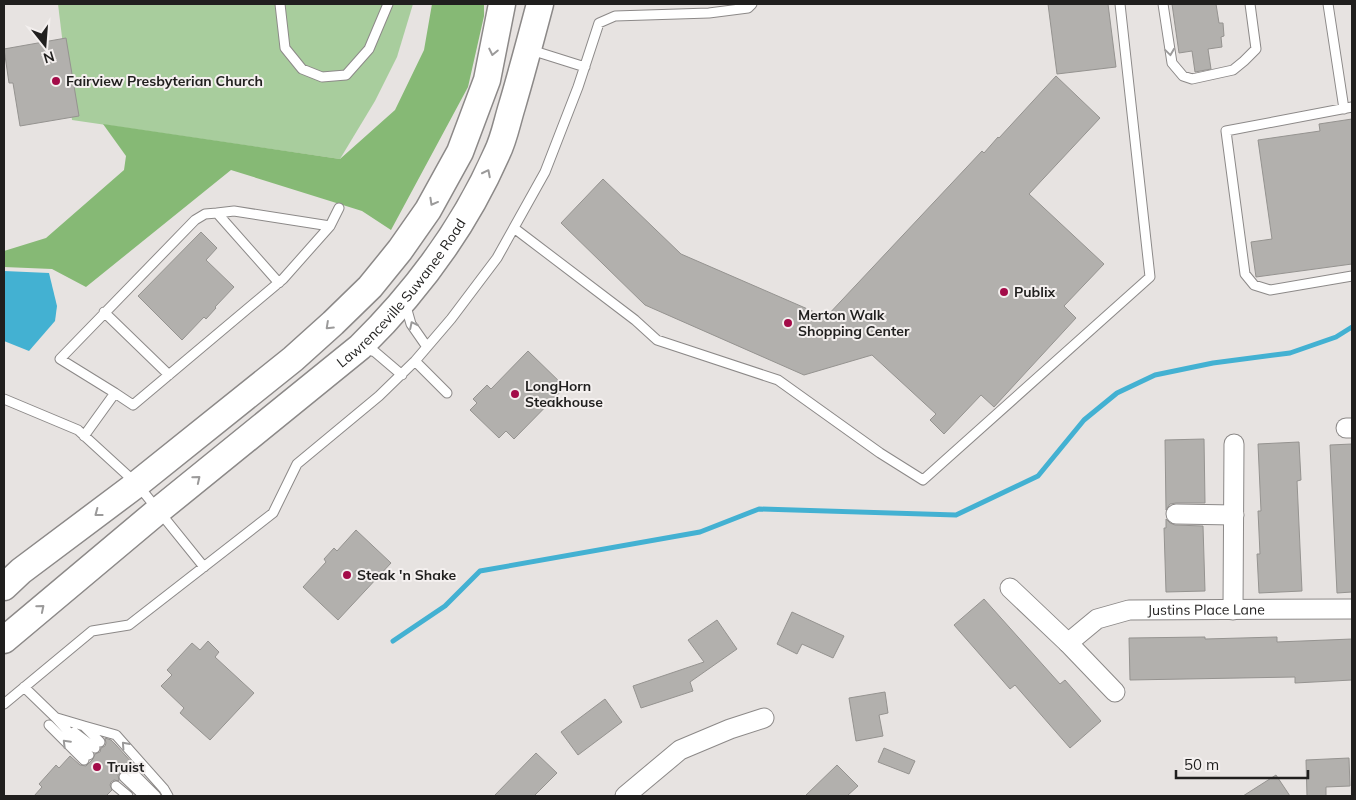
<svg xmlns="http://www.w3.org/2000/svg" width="1356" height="800" font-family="Mulish,sans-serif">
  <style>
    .green { fill: #a8cd9d }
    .forest { fill: #86b975 }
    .water { fill: #43b1d2 }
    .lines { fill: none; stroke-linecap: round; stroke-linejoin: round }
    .stream { stroke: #43b1d2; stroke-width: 5 }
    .building { fill: #b2b0ad; stroke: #959390 }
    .service-casing { stroke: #8c8988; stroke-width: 11 }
    .minor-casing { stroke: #8c8988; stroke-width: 21 }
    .secondary-casing { stroke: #8c8988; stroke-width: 29 }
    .service { stroke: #fff; stroke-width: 9 }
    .minor { stroke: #fff; stroke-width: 19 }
    .secondary { stroke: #fff; stroke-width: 26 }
    .oneway { stroke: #9b9a9a }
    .poi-dot { fill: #a30b48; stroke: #f4f0ef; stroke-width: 2 }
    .labels { text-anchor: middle; stroke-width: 4; stroke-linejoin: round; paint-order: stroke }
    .poi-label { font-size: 14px; font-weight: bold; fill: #201f1e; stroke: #f4f0ef; text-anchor: start }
    .street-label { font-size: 14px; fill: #201f1e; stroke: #f4f0ef }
  </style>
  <rect width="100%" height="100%" fill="#e7e3e1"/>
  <path class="green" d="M58,4H413L397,57L375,101L340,159L72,120Z"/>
  <path class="forest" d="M432,4H484V16L468,87L391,230L362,211L231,170L86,287L52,269L4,267V251L46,238L124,170L126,156L103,124L340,159L395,110L424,50Z"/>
  <path class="water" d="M4,271L49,273L57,306L55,321L29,351L4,341Z"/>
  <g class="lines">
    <path class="stream" d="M393,641L445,606L480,571L700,532L759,509L956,515L1038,476L1084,420L1117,393L1155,375L1213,363L1290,353L1336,337L1352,327"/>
  </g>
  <path class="building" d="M1048,4H1108L1116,67L1057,74Z
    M1172,4H1216L1219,23H1223L1224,36L1221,37L1222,47L1208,49L1211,69L1195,72L1192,51L1179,53Z
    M66,38L79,116L20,126L13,83H9L4,49Z
    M1056,76L1100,118L1029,194L1104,264L1064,306L1076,318L994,407L981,395L944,434L930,420L936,414L872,355L804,375L645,305L561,223L603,179L681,254L826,317L982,151L984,153L998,137L999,138Z
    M1352,119V264L1256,277L1251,242L1272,239L1258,140L1320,131L1319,124Z
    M201,232L217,248L206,260L234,287L215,307L216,308L206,319L204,317L182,340L138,296Z
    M528,351L565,387L514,439L506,431L499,438L470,410L477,403L473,399L487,385L491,389Z
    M1204,439L1205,503H1176L1170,504L1166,510L1165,440Z
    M1299,442L1301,480L1297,481L1302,591L1259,593L1257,554H1260L1258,511H1261L1258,444Z
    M1352,444V592L1337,593L1330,445Z
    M1166,519L1170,523L1175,525L1203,526L1205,591L1166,592L1164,528H1166Z
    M356,530L391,563L338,620L303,587L326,562L324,559L334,548L337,551Z
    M984,599L1060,684L1065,680L1101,721L1070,748L1015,685L1010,689L954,625Z
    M792,612L844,636L833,658L802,644L797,654L777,644Z
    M717,620L737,649L690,682L693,691L641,708L633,686L704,662L688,640Z
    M1205,637V639L1277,637V642L1352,639V680L1295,683V677L1130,680L1129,638Z
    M208,641L219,652L215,657L254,693L210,740L180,713L184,708L161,686L172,675L167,670L192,643L200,650Z
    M885,692L888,713L879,715L883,736L856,741L849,698Z
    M605,699L622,722L578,755L561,732Z
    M105,738L111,740L116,745L134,765L129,764L125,766L124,771L118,775L119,781L114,780L111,782L110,785L112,790L106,796H34L42,787L39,784L56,765L59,768L70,756L80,765L86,766L93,759L95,754L100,752L101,748L105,746L106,743Z
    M884,748L915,761L909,774L878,762Z
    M536,753L557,773L534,796H494Z
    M1349,758L1350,786L1326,787V796H1307L1306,760Z
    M837,765L858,786L847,796H805Z
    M1276,775L1290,796H1243Z"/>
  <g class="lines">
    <g class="service-casing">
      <path id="service" d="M280,4L285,48L302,69L322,77L346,75L369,49L388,4
        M1163,4L1172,63L1183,76L1192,79L1233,70L1244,61L1256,49L1250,4
        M1328,4L1344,109
        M531,50L585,67
        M1352,107L1226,131L1245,274L1254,285L1270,290L1352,276
        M514,228L635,320L657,340L778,380L880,453L923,480L1150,277L1120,4
        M279,283L217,213L234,211L330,226
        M405,303L411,324L427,347
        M104,312L169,375
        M362,348L375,352L402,375
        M415,361L447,393
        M115,393L60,359L195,220L205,214L217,213
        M4,399L78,430L137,484L204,567
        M84,436L115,393L133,405L283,279L330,226L339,208
        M24,687L56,718L89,755
        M4,704L92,631L129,625L273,513L297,464L379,396L415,361L451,319L497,258L545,172L578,87L599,23L615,16L709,13L748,8L752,4
        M57,718L84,726L100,742
        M49,725L84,760
        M84,726L116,735L164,789L168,796
        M74,732L95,748
        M130,770L156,796
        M124,777L144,796
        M116,786L128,796"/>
    </g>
    <g class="minor-casing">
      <g id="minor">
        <path d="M1346,428H1352"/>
        <path d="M1176,514L1234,515"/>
        <path d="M1010,588L1068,643L1115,692"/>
        <path d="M1233,610L1234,444"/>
        <path id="s1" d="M1068,643L1097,619L1129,610L1352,609"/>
        <path d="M625,796L680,750L730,729L764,718"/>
      </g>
    </g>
    <g class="secondary-casing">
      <g id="secondary">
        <path d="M4,587L21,571L137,484L293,359L333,323L370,287L400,250L428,210L460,152L487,80L502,4"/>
        <path id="s2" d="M4,640L159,510L360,347C416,292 465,226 497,153C504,139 507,122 512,106C522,72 531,38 540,4"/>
      </g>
    </g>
    <use href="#service" class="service"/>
    <use href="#minor" class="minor"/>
    <use href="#secondary" class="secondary"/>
  </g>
  <defs><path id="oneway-chevron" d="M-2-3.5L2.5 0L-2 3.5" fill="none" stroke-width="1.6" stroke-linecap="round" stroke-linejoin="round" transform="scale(1.25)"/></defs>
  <g class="oneway">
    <use href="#oneway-chevron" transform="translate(493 52) rotate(102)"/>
    <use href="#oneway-chevron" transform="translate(1170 52) rotate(82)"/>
    <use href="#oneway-chevron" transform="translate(487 173) rotate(-63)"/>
    <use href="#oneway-chevron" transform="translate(433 202) rotate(119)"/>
    <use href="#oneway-chevron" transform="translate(413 325) rotate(-116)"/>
    <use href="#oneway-chevron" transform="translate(329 326) rotate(137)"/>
    <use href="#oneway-chevron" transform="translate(197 479) rotate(-39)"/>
    <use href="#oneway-chevron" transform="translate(98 513) rotate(143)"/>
    <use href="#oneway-chevron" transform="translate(41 608) rotate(-40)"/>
    <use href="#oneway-chevron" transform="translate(66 743) rotate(-135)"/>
    <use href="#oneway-chevron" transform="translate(125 745) rotate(-132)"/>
  </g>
  <g class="poi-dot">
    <circle cx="56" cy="81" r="5"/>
    <circle cx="1004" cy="292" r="5"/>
    <circle cx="788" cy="323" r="5"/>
    <circle cx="515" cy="394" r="5"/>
    <circle cx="347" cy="575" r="5"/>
    <circle cx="97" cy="767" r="5"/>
  </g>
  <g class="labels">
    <g class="poi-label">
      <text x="66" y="86">Fairview Presbyterian Church</text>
      <text x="1014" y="297">Publix</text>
      <text x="798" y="320">Merton Walk<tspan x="798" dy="16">Shopping Center</tspan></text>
      <text x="525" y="391">LongHorn<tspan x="525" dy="16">Steakhouse</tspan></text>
      <text x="357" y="580">Steak 'n Shake</text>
      <text x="107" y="772">Truist</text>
    </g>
    <g class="street-label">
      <text dy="5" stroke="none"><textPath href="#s2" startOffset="529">Lawrenceville Suwanee Road</textPath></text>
      <text dy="5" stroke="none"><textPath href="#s1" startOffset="148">Justins Place Lane</textPath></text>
    </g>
  </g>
  <rect width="1356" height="800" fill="none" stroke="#201f1e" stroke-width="10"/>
  <g transform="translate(45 45) rotate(163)" stroke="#f4f0ef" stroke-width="4" paint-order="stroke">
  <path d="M0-4L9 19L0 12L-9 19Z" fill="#201f1e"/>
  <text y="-8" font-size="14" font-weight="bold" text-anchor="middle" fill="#201f1e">N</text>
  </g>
  <path d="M1176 770v8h132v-8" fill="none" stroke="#201f1e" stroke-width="2.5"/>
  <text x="1184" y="770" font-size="15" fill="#201f1e" stroke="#f4f0ef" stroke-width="4" paint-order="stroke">50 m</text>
</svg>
